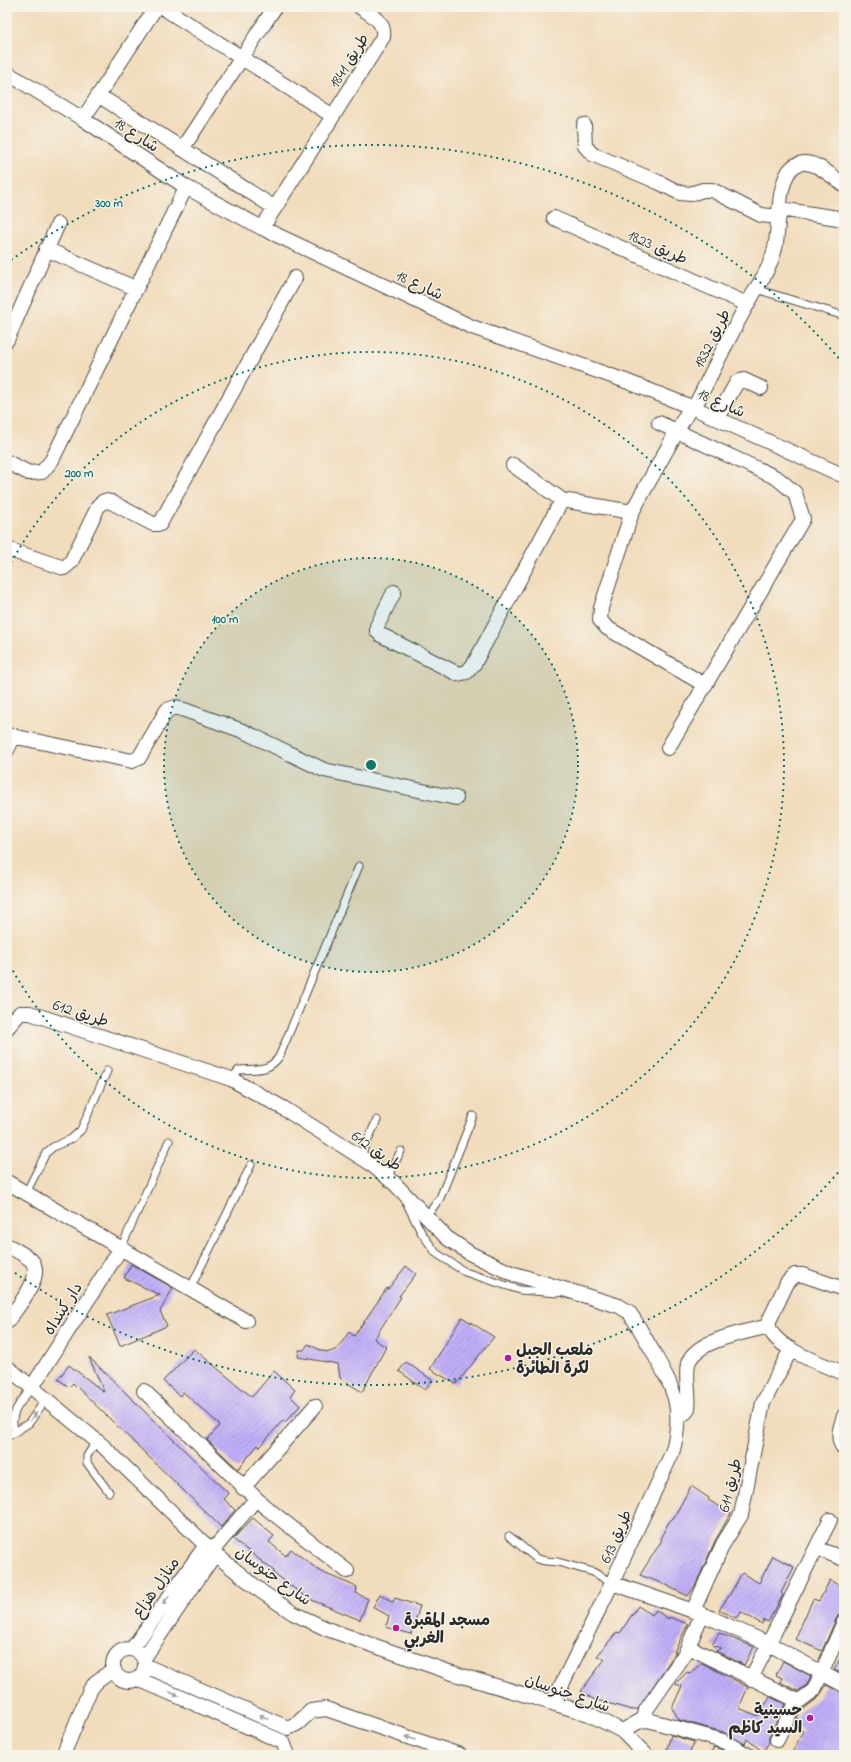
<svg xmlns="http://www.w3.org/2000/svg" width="851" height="1762" font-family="'Indie Flower','Playpen Sans Arabic',sans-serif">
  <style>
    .building { fill: url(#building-hatch) }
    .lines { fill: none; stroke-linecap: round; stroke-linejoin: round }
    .service-casing { stroke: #494641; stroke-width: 9 }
    .minor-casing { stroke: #494641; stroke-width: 16 }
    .service { stroke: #fff; stroke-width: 7 }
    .minor { stroke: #fff; stroke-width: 14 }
    .oneway { fill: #a0a0a0 }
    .ring { fill: none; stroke: #0f766e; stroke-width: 2; stroke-dasharray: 2 4 }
    .poi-dot { fill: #b5179e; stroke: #f7f3e8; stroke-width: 1.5 }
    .labels { text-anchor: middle; stroke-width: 3; stroke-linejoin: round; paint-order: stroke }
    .street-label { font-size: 16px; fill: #2b2b2b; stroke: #f7f3e8 }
    .poi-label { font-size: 16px; font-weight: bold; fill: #2b2b2b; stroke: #f7f3e8; text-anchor: start }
    .centre { fill: #0f766e; stroke: #f7f3e8; stroke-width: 2 }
    .ring-label { font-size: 12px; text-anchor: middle; font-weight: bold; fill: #0f766e; stroke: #f7f3e8; stroke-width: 3; stroke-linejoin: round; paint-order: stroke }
  </style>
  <defs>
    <pattern id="building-hatch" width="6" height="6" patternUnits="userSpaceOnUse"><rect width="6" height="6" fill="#c1aef9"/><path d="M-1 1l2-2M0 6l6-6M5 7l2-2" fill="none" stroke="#9d8eca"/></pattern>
  </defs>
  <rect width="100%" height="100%" fill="#f7f3e8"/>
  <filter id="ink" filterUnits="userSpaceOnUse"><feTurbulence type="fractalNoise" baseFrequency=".025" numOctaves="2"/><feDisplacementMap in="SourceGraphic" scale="8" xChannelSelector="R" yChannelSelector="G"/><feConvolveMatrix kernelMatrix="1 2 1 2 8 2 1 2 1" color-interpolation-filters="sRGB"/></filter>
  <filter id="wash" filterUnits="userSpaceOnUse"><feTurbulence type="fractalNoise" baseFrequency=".012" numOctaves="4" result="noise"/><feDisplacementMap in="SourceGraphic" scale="16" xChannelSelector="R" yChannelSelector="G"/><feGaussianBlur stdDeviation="0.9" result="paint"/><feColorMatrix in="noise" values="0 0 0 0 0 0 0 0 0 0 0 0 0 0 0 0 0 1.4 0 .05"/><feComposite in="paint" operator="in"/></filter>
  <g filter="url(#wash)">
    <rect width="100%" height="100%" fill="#f1dcbc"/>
    <g id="blocks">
      <path class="building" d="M131,1264L173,1288L160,1311L167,1326L120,1346L107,1315L160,1295L124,1278Z
        M406,1266L416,1274L399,1296L401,1297L374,1339L386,1347L362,1392L340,1378L338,1364L298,1357L299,1350H304L308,1344L322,1351L330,1352L337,1349L349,1332L354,1336L387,1288L388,1289Z
        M462,1317L494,1337L456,1384L430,1369Z
        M194,1349L252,1397L274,1371L295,1390L290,1396L300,1406L285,1422L283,1420L260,1447L258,1445L238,1469L207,1440L220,1425L183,1392L180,1396L163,1381Z
        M89,1357L229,1494L224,1499L235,1510L221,1527L73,1383L69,1387L58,1379L69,1365L104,1392Z
        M406,1362L432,1380L425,1390L399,1371Z
        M691,1486L709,1498L708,1500L731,1513L715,1541L696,1584L688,1596L669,1587V1586L640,1575L662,1540L660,1539L669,1522L674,1517Z
        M253,1518L274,1536L269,1542L286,1556L291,1549L321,1572L357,1587L356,1593L368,1599L360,1620L307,1598L273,1573L274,1571L233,1539Z
        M773,1556L794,1567L781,1593L783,1595L768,1622L764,1620L762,1624L741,1612L736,1618L719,1610L729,1596L742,1573L759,1583Z
        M830,1580L844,1589V1612L841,1611L836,1619L822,1651L795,1639L813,1599L819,1601Z
        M380,1594L393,1602L395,1598L420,1606L411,1634L386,1627L389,1616L373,1607Z
        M638,1606L652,1615L656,1610L668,1619L669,1617L688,1624L674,1652H676L638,1709L632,1710L593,1699L581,1691L605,1659L597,1656L617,1632L620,1633Z
        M719,1633L754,1647L744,1665L716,1651L721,1648L712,1645Z
        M844,1651V1675L834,1670Z
        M783,1661L811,1676L807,1685L798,1691L780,1682L782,1678L776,1675Z
        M702,1663L748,1687L739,1708L758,1716L770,1697L785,1704L769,1736V1742L763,1752L747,1739L745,1744L723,1732L679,1720L672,1708L682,1686L675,1684L687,1672L690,1673Z
        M826,1685L844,1693V1755H791L803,1731L794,1725L801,1711L819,1697Z
        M671,1735L694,1742L689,1755H665Z
        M714,1747L720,1749L728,1754L709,1755Z"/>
    </g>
  </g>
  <g filter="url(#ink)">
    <use href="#blocks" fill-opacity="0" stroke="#494641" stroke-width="1"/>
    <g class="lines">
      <g class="service-casing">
        <path id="service" d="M756,289L838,314
          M231,1079L239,1070C256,1068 267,1073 279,1057L359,866
          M360,1157L377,1120
          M387,1177L401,1151
          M26,1193L46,1153L53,1147L71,1139L81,1130L107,1071
          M406,1202L421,1232L436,1253L465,1272L520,1290L558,1293
          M426,1217L440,1198L473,1116
          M121,1248L169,1141
          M190,1289L251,1165
          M15,1431C7,1414 23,1400 32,1387
          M7,1437L29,1423L46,1399
          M97,1440L87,1456V1463L109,1492
          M509,1536L537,1559L546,1561L558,1562L593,1572L612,1583"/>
      </g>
      <g class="minor-casing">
        <path id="minor" d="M162,7L333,116
          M7,73L83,119L186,187L262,228L472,327L623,380L694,408L844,476
          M98,95L275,208
          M83,119L156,7
          M584,125L585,146L592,154L658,182L680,193L690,194L703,190H712L761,215L779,217
          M182,149L275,7
          M780,209L844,219
          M554,218L747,304
          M262,228L383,37C385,21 372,15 360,7
          M46,249L135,288
          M7,340L58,224
          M691,406L632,512L601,608L600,620L607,628L705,685
          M694,408C712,373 728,338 747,305C757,286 770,270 775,248C780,228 776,175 796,165C813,157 831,176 844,185
          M717,418L737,382L744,380L761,388
          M659,423L777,478L795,493L803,519L668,748
          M7,462L29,473L42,472L52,460L186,187
          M513,465L562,500L632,512
          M7,549L64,568L71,562L99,505L104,501L111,502L153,524H160L295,278
          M394,592L377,626V631L381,635L458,674L467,672L474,664L562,500
          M7,735L132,761L139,758L167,710L176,707L243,731L324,770L456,798
          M7,750L14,736
          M7,1028L20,1013H30L231,1079L283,1108L370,1163L394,1183L447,1238L471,1254L511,1273L619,1306L629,1312C638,1325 645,1338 653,1352C674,1390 685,1408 672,1453L612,1583L553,1702
          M7,1182L246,1321
          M7,1245C15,1250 24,1254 31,1260C46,1276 16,1308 7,1322
          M844,1289L803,1275H795L787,1283L768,1323C771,1348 824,1365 844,1373
          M7,1367L104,1447L215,1554L262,1592L293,1613L327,1629L449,1672L589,1714L622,1731L646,1755
          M32,1387L121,1248
          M144,1391L264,1506L347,1571
          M844,1416C840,1428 836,1438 844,1449
          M678,1417L686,1412L688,1408C690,1394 685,1378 688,1364C694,1340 747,1332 769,1326
          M243,1488L315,1406
          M816,1548L844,1559
          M212,1551L256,1499
          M612,1583L702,1614L769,1644L844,1685
          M693,1611L723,1544L741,1515L763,1403L791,1349
          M689,1647L798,1701
          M113 1665a16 16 0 1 1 32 0a16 16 0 1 1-32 0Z
          M132,1649L206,1545
          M144,1658L215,1554
          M146,1666L288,1728L298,1723L311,1711L326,1709L460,1755
          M138,1679L283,1742L288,1755
          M751,1679L830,1520
          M644,1720L646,1710L685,1654L702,1614
          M622,1731L640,1721L648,1720L723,1741L748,1755
          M777,1740L794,1705L814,1690L844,1622
          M63,1755L90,1690L96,1682L114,1669"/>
      </g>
      <use href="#service" class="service"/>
      <use href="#minor" class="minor"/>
    </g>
    <defs><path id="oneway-solid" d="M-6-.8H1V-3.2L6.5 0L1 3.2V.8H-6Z"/></defs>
    <g class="oneway">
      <use href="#oneway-solid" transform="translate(33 1417) rotate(-53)"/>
      <use href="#oneway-solid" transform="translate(166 1600) rotate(125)"/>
      <use href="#oneway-solid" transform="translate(174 1694) rotate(24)"/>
      <use href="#oneway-solid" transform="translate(264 1717) rotate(-156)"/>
      <use href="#oneway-solid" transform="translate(410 1738) rotate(-161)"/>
    </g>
  </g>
  <circle cx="371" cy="765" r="207" fill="#0f766e" fill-opacity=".12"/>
  <g class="ring">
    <circle cx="371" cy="765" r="207"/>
    <path d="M8 568A413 413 0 1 1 8 962"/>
    <path d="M842 1168A620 620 0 0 1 11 1270M11 260A620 620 0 0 1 842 362"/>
  </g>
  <g class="poi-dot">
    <circle cx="508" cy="1358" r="4"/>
    <circle cx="396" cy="1628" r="4"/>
    <circle cx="810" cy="1718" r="4"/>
  </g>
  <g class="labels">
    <g class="street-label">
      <text transform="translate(348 60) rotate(-58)" y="6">طريق 1841</text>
      <text transform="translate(137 134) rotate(33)" y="6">شارع 18</text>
      <text transform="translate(658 246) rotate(24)" y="6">طريق 1823</text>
      <text transform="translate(420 284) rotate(25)" y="6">شارع 18</text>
      <text transform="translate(711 338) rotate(-63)" y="6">طريق 1832</text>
      <text transform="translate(722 402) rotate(24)" y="6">شارع 18</text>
      <text transform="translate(81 1012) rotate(18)" y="6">طريق 612</text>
      <text transform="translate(377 1150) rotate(36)" y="6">طريق 612</text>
      <text transform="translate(62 1308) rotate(-58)" y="6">دار كينداه</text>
      <text transform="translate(729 1485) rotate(-76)" y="6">طريق 611</text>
      <text transform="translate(615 1536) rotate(-66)" y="6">طريق 613</text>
      <text transform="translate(274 1575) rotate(36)" y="6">شارع جنوسان</text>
      <text transform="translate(155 1587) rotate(-55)" y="6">منازل هزاع</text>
      <text transform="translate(568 1692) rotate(19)" y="6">شارع جنوسان</text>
    </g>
    <g class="poi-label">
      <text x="516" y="1355">ملعب الجبل<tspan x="516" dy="18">لكرة الطائرة</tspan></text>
      <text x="404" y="1625">مسجد المقبرة<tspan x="404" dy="18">الغربي</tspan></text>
      <text x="802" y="1715" text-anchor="end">حسينية<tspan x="802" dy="18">السيد كاظم</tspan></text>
    </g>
  </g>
  <circle cx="371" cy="765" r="6" class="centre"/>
  <g class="ring-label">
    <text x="109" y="207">300 m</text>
    <text x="79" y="477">200 m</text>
    <text x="225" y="623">100 m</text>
  </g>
  <rect width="851" height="1762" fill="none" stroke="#f7f3e8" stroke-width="24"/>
</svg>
